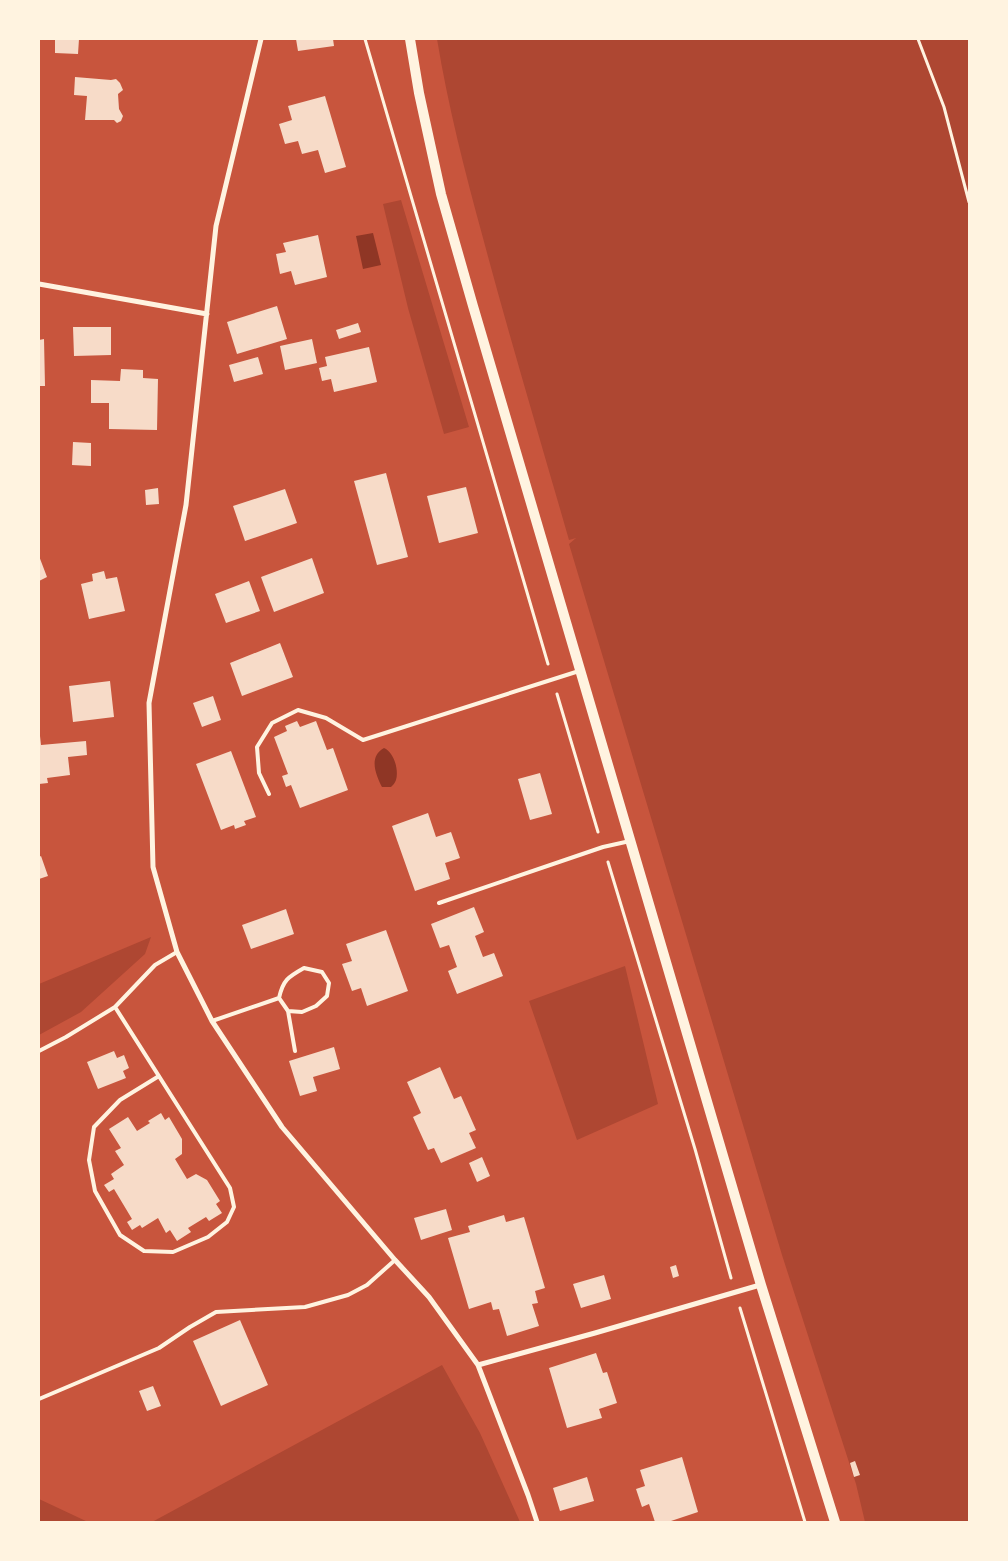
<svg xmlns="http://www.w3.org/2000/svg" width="1008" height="1561" font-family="'PT Sans',sans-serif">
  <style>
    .green { fill: #ae4732 }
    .water { fill: #8f3625 }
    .building { fill: #f7dbc8 }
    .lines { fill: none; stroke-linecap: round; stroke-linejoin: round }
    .path { stroke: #fff3e0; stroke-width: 3 }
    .service { stroke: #fff3e0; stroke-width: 4 }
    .minor { stroke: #fff3e0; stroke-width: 5 }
    .secondary { stroke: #fff3e0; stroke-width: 10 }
  </style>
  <rect width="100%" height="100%" fill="#c8553d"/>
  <path class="green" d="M437,39H969V1522H865L856,1484L782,1255L569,544L576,538L569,540C540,439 510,339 483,238C465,172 448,106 437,39Z
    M401,200L469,427L444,434L408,308L383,204Z
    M151,937L145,954L81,1012L39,1035V984Z
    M625,966L658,1104L577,1140L529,1001Z
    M442,1365L480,1433L520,1522H152Z
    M39,1499L88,1522H39Z"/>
  <path class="water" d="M373,233L381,265L363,269L356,236Z
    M384,748C394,752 399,770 396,780C395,783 393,785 391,787H382C376,775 368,757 384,748Z"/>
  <path class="building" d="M55,39H79L78,54L55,53Z
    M296,39H333L334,46L298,51Z
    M75,77L111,80L116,79L120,83L123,90L118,94L119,109L123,116L121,121L117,123L114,120H85L87,96L74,95Z
    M325,96L346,167L325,173L318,150L302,154L298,141L285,144L279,124L292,120L288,106Z
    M318,235L327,277L295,285L291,271L280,274L276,254L286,252L283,243Z
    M277,306L287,339L237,354L227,322Z
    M358,323L361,332L339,339L336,330Z
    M73,327H111V355L74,356Z
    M44,339L45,386H39V340Z
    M312,339L317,363L285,370L280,346Z
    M369,347L377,382L334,392L331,379L322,381L319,368L327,366L325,357Z
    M258,357L263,374L234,382L229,365Z
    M121,369L143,370V378L158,379L157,430L109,429V403H91V380L120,381Z
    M73,442L91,443V466L72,465Z
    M386,473L408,557L377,565L354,481Z
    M466,487L478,533L439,543L427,496Z
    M158,488L159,504L146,505L145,490Z
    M285,489L297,523L245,541L233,506Z
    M39,556L47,577L39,581Z
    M312,558L324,593L274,612L261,577Z
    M104,571L106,579L117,577L125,611L89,619L81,584L93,581L92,574Z
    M249,581L260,611L226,623L215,594Z
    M280,643L293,677L242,696L230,663Z
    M110,681L114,717L73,722L69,686Z
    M213,696L221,720L202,727L193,703Z
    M297,721L300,727L316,721L327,750L333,748L348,790L300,808L291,785L286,787L282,776L288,774L274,737L287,731L285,726Z
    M39,736H40L41,745L86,741L87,755L68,757L70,775L47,778L48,783L39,784Z
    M231,751L256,817L244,821L246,825L235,829L234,825L221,830L196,764Z
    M540,773L552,814L530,820L518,779Z
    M428,813L436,837L451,832L460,858L445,863L450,879L415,891L392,826Z
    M41,856L48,876L39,879V857Z
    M474,907L484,932L475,936L483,957L494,953L503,976L457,994L448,971L457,967L449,945L440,948L431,924Z
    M286,909L294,934L251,949L242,925Z
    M386,930L408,991L367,1006L361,988L352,991L342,964L352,961L346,944Z
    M334,1047L340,1069L313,1077L317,1091L300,1096L289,1061Z
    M114,1051L117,1058L124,1055L129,1068L123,1071L126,1078L98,1089L87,1062Z
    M440,1067L454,1099L461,1096L476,1130L469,1133L476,1148L441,1163L434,1148L428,1150L413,1117L421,1113L407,1082Z
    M161,1113L165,1120L169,1117L182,1139V1154L175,1159L187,1179L196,1174L207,1180L220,1201L216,1204L222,1213L209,1221L206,1217L188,1228L191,1232L177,1241L170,1230L166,1233L158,1218L142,1228L140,1225L132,1230L127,1222L132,1219L114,1189L109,1192L104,1185L114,1179L111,1174L124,1165L115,1151L121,1148L109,1129L128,1117L137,1131L150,1123L148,1121Z
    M482,1157L490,1176L477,1182L469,1163Z
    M446,1209L452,1230L421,1240L414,1218Z
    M504,1215L506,1222L524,1217L545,1288L535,1291L538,1303L532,1304L539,1326L507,1336L499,1309L493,1310L491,1302L469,1309L448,1238L470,1232L468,1226Z
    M676,1265L679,1276L673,1278L670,1267Z
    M604,1275L611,1299L581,1308L573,1284Z
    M240,1320L268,1385L221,1406L193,1341Z
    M596,1353L603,1373L607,1372L617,1403L599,1409L602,1418L567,1428L549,1368Z
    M153,1386L161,1406L147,1411L139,1391Z
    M682,1457L698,1512L671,1521V1522H655L649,1504L642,1507L636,1489L645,1486L640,1470Z
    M855,1461L860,1475L854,1477L850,1463Z
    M587,1477L594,1501L560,1511L553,1488Z"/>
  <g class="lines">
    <path class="path" d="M365,39L548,664
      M918,39L944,107L969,202
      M557,694L598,832
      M608,862L695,1149L731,1278
      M740,1308L805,1522"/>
    <path class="service" d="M269,794L259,773L257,747L272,723L298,710L326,718L363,740L579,671
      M439,903L603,847L630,841
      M115,1007L230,1188L234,1207L227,1222L208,1237L173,1252L144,1251L120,1235L95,1191L89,1160L94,1127L120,1100L159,1076
      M288,1011L295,1051
      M212,1021L279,998L288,1011L302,1012L316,1006L327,996L329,983L322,972L304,968C288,977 283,980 279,998
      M39,1051L66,1037L115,1007L155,965L177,952
      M39,1399L159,1348L190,1327L216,1312L305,1307L348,1295L367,1285L395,1260"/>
    <path class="minor" d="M261,39L216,226L186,505L149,703L153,867L177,952L212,1021L282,1127L395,1260L429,1297L478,1365L528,1495L537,1522
      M39,284L207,314
      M478,1365L595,1333L760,1285"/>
    <path class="secondary" d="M410,39L419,93L441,194L473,306L761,1285L835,1522"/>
  </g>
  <rect width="1008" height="1561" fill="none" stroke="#fff3e0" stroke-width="80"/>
</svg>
